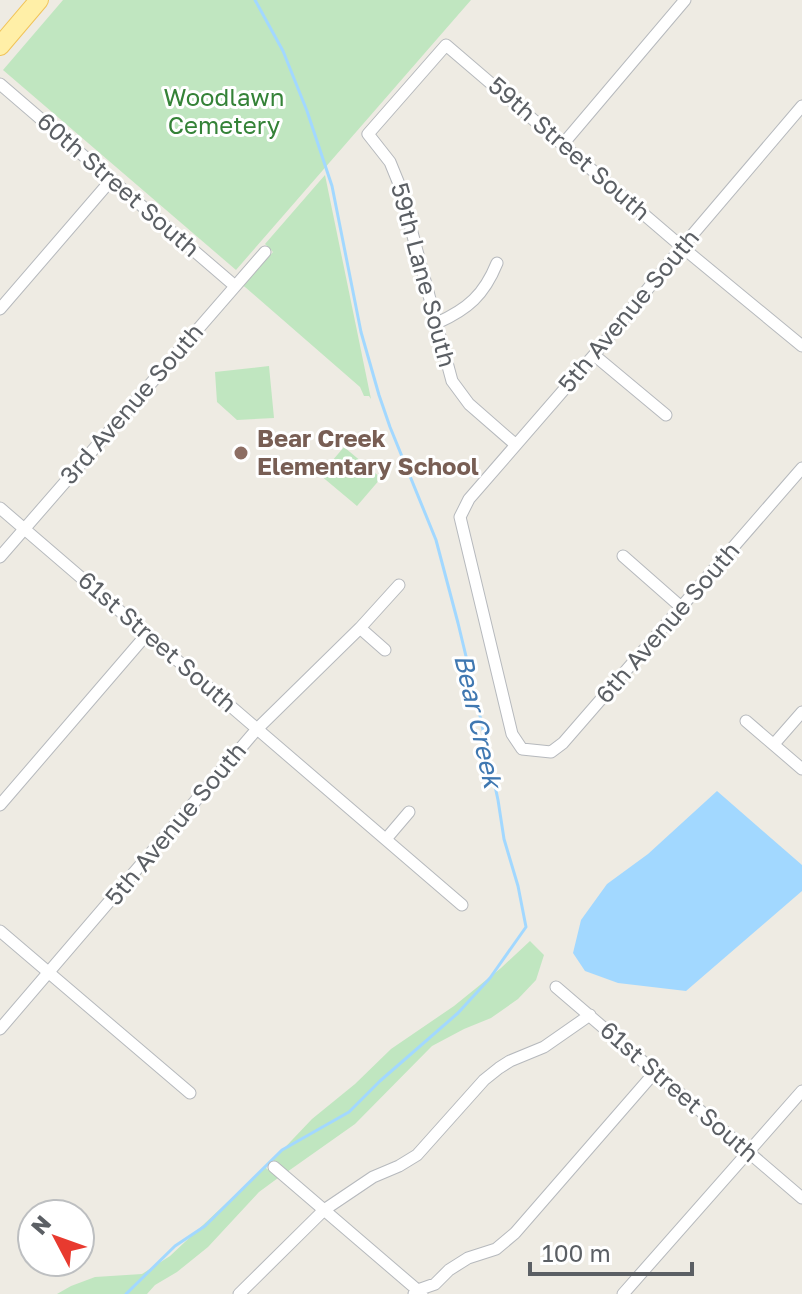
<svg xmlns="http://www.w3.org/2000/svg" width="802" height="1294" font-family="'Golos Text',sans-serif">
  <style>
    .green { fill: #c0e6c0 }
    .water { fill: #a2d8ff }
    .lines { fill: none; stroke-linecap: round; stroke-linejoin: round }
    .stream { stroke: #a2d8ff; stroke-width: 3 }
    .street-casing { stroke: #b6b9bd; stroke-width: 13 }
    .primary-casing { stroke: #f1c459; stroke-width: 20 }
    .street { stroke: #fff; stroke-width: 11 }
    .primary { stroke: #ffefa7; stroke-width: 18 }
    .education-dot { fill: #8d6e63; stroke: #fff; stroke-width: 3 }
    .labels { text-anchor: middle; stroke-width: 6; stroke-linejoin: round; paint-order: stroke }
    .park-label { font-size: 24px; fill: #348237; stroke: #fff }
    .street-label { font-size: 24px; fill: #5b5f64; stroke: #fff }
    .education-label { font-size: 24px; font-weight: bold; fill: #785e54; stroke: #fff; text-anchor: start }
    .water-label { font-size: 26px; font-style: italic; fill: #4078b1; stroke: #fff }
  </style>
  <rect width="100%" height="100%" fill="#eeebe3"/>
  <path class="green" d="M63,0H471L236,270L3,70Z
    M325,175L371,399L369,396H364L360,387L245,287L243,286L273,252L265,244Z
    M269,366L274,418L237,420L217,402L215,372Z
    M344,447L381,478L357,506L320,475Z
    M530,941L544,955L536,980L518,999L491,1018L464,1029L432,1046L355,1124L287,1172L273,1160L312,1119L355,1084L391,1049L454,1006L501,968Z
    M268,1164L266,1168L278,1178L259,1192L208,1247L177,1272L155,1285L147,1294H57L71,1286L95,1277L142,1274L170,1256Z"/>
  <path class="water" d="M717,791L802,865V891L686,991L618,983L585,971L573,953L581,920L607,884L648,854Z"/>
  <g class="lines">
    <path class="stream" d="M126,1294L175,1246L205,1226L282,1150L349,1112L380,1081L458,1013L490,978L526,927L518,886L504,839L498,800L477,702L458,623L436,540L390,427L379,395L361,332L332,186L307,111L283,51L255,0"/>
    <g class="street-casing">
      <path id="street" d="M0,84L235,286
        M802,106L682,247L594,355L469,499L460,517L512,734L522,749L551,752L563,743L802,468
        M563,144L685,0
        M0,309L112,179
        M437,323C468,309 484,295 497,263
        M594,355L666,415
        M516,445L469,404L452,381L399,184L390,162L368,134L446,45L682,247L802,346
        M0,508L462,905
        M623,556L681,607
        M0,557L265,252
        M360,628L385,650
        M746,721L802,769
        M774,744L802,712
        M0,805L147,634
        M386,839L409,812
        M0,931L190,1093
        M556,987L802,1198
        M0,1029L257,729L360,628L399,585
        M274,1167L422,1294
        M239,1294L324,1210L373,1177L399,1166L417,1155L484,1080L499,1068L510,1061L544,1047L590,1015
        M414,1294L418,1290L435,1284L449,1270L468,1258L496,1249L515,1233L655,1072
        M623,1294L802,1091"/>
    </g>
    <g class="primary-casing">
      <path id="primary" d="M0,46L39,0"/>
    </g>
    <use href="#street" class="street"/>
    <use href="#primary" class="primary"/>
  </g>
  <circle class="education-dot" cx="241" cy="453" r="8"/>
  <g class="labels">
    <g class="park-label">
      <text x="224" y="106">Woodlawn<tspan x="224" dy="28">Cemetery</tspan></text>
    </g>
    <g class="street-label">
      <text transform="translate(569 149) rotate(41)" y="8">59th Street South</text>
      <text transform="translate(118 185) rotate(41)" y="8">60th Street South</text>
      <text transform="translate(423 275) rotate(75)" y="8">59th Lane South</text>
      <text transform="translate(629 311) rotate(-50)" y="8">5th Avenue South</text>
      <text transform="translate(132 404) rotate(-49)" y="8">3rd Avenue South</text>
      <text transform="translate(668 623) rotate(-49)" y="8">6th Avenue South</text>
      <text transform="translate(157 642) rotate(41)" y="8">61st Street South</text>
      <text transform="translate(176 824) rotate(-50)" y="8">5th Avenue South</text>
      <text transform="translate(679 1092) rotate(41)" y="8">61st Street South</text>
    </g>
    <g class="education-label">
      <text x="257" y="447">Bear Creek<tspan x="257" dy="28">Elementary School</tspan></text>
    </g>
    <g class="water-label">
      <text transform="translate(478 721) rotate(77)" y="9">Bear Creek</text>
    </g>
  </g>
  <g transform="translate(56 1238) rotate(311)"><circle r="38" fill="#ffffff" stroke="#bdbfc1" stroke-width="2"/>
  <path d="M0-6L14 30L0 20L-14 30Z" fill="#e83a2f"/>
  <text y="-12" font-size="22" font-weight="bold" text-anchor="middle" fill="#5b5f64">N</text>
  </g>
  <path d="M530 1262v12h162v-12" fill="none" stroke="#5b5f64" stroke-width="4"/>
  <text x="542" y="1262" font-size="24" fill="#5b5f64" stroke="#ffffff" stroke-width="6" paint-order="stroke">100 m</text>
</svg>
